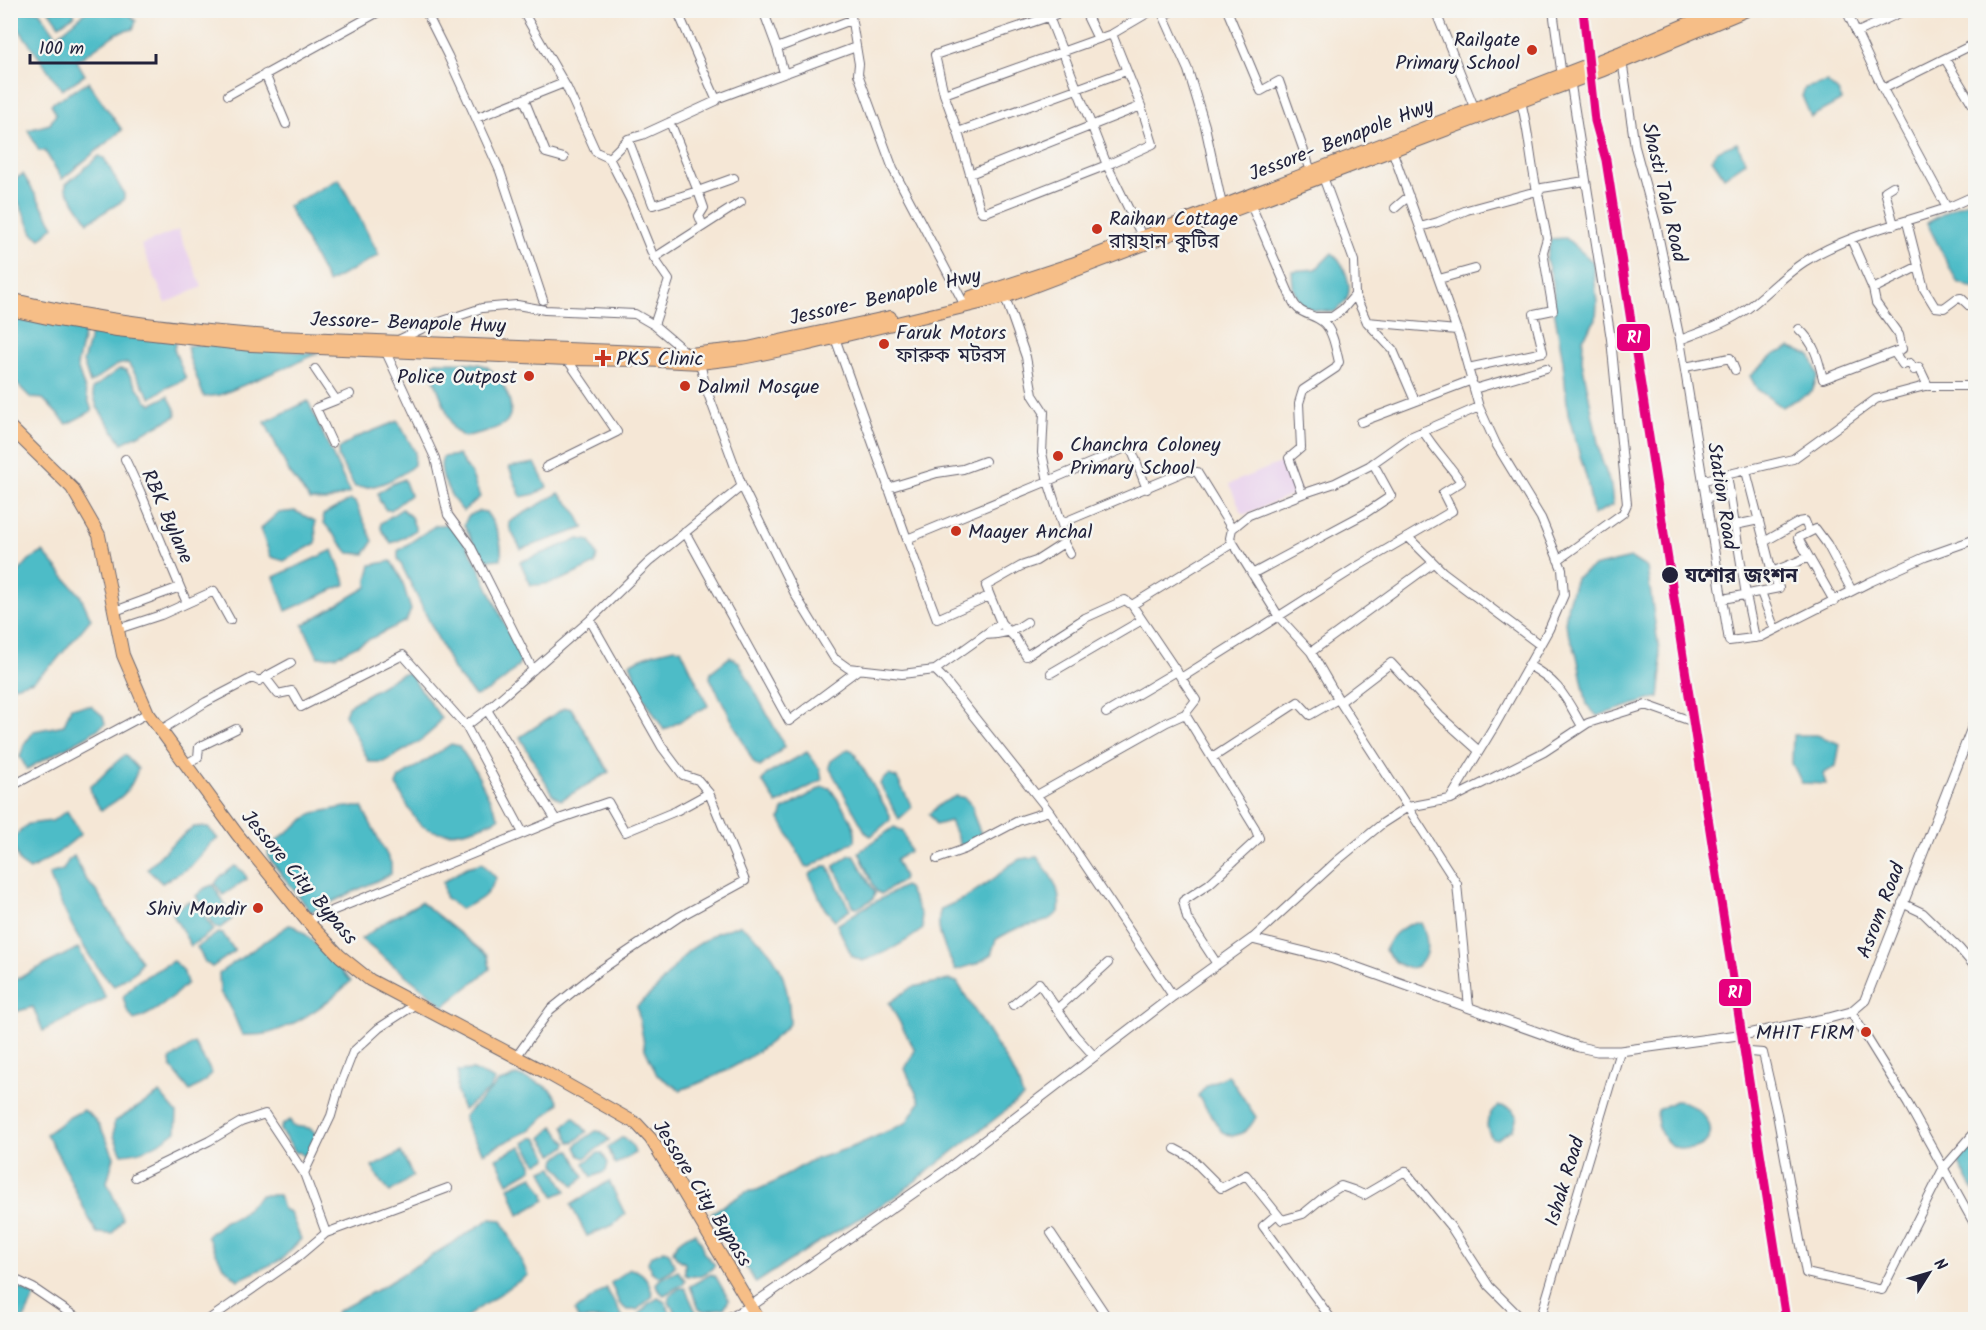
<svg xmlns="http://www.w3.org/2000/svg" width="1986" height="1330" font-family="Kalam,'Noto Sans Bengali',sans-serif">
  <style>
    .built { fill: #e9d1ed }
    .water { fill: #4ebcc7; stroke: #386f81; stroke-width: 1.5 }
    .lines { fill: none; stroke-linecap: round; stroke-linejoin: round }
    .minor-casing { stroke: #6c6771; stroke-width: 10 }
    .tertiary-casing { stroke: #6c6771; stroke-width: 11 }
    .trunk-casing { stroke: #6c6771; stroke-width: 14 }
    .minor { stroke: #fff; stroke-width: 8 }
    .tertiary { stroke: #fff; stroke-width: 9 }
    .trunk { stroke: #f6be87; stroke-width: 12 }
    .rail-1-casing { stroke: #f6f6f2; stroke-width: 14 }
    .rail-1 { stroke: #e5007d; stroke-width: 9 }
    .poi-dot { fill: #c8321e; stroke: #f6f6f2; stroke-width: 2 }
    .stop-dot { fill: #22223b; stroke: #f6f6f2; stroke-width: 2 }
    .labels { text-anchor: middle; stroke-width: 5; stroke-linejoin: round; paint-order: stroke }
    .poi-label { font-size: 20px; fill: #22223b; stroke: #f6f6f2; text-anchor: start }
    .street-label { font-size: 20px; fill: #22223b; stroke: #f6f6f2 }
    .stop-label { font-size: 20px; font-weight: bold; fill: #22223b; stroke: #f6f6f2; text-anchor: start }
    .line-badge { stroke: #f6f6f2; stroke-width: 2 }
    .badge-label { font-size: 16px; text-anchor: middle; font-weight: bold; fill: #fff }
  </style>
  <rect width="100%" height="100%" fill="#f6f6f2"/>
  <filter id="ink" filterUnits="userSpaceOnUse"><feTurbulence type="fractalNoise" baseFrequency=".0167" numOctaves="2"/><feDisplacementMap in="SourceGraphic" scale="12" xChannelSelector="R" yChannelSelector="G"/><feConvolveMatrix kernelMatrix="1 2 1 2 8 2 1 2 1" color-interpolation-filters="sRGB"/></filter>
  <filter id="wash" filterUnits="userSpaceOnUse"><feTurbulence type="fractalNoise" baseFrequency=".008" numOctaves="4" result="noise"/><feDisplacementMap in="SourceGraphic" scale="24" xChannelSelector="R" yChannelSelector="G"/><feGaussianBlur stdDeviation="1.35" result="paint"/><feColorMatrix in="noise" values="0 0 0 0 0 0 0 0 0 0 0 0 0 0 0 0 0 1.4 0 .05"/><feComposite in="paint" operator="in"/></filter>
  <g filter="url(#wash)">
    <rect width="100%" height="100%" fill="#f5e7d6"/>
    <path class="built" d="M178,230L202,287L166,303L141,245Z
      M1287,460L1300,491L1243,515L1229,484Z"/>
    <path class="water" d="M10,11H39L57,36L87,11H126L136,21L133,29L117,33L77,61L85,75L62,90L11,18Z
      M49,11H72L75,15L59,25Z
      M88,82L122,130L62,179L45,151H39L28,130L50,124L56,114L51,104Z
      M1827,82L1838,92L1842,100L1811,117L1802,96L1805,88Z
      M1737,143L1746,162L1724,177L1712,159L1717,151Z
      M99,156L104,158L124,194V200L88,222L66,189V184Z
      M23,174L54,226L40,239L33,233L11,186V182Z
      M339,179L379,255L328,283L288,206Z
      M1975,199V289L1957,282L1927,223L1957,206Z
      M1566,238L1593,262L1597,303L1596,319L1583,339L1582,361L1601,458L1611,486L1613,505L1593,515L1587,480L1568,414L1563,361L1554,309L1553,282L1546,259L1551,239Z
      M1332,253C1344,262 1355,288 1345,302C1342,305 1338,309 1334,312L1313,310L1300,304L1293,288L1292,271L1316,269Z
      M10,313L85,330L77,366L92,411L67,424L43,399L31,398L11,378Z
      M98,331L176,341L174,349L186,379L166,388L151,398L128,363L117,365L90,383L83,362L91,333Z
      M210,342L317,354L220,395L204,397L189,357L187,346Z
      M1790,348L1810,355L1818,375L1812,392L1782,407L1757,389L1750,376L1775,354Z
      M436,362C451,363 473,360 487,367C501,376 520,409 505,423C496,431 476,433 465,437L462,436L453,428L429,366Z
      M119,369L126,370L147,402L152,404L168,396L176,411V416L122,443L97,407L92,389Z
      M308,401L350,493L326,501L310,500L289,472L265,422Z
      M398,421L415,452L414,465C399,478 375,490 355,487L338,457L339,449L355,438Z
      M458,455L472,475L480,497L463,511C452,500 436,472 443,457Z
      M535,463L547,487L535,494L521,497L509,467Z
      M404,479L410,495L391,510H386L379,500L378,493L390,485Z
      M559,493L574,509L584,528L521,549L510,529L509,522Z
      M350,500L355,502L373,541L365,554L349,553L324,523L323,515Z
      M402,509L411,517L416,530L399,540L391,543L381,529V523Z
      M295,511L315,521L316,543L284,561L271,557L260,529L278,513Z
      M479,511L486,512C497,527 503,542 501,559L488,560C476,550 471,539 464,525L468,516Z
      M454,524L476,561L521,660C516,673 489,693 475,696L454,671L398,558V551L436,525Z
      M579,539L590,541L597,555L595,564C574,574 554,586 531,585L520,562Z
      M333,550L346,584L286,611L274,577Z
      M43,552L80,595L91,619L55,662L33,681L14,686L10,683L11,581L29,560Z
      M1631,558L1647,568L1662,671L1659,697L1597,716L1587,705L1577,656L1565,623L1568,603L1576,578L1593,567Z
      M391,561L402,580L411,610L406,621L336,656L318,657L303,625L367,587V579L371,565Z
      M674,648L681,649L708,706L664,730L641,693L630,663L654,653Z
      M730,657L739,662L785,747L760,767L754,763L710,678L711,672Z
      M409,673L441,718L434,729L419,742L384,762H369L345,715L348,706L401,674Z
      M91,706L103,716L105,724L87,736L27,769L20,757L24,745L34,731L64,725L71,707Z
      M564,708H571L609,772L561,800L552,794L520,737Z
      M1793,735H1817L1840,744L1836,766L1823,774L1826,784L1802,783L1792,763Z
      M451,744L459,746L475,770L499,818C477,829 444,841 421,825C413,820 402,794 396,785L399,778Z
      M848,749L853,751L890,815V820L871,836L866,833L829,767L831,761Z
      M807,752L820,769L822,780L777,804L762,781L766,775Z
      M125,755L138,769C130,792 121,799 101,810L92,796L90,787C103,777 112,764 125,755Z
      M889,775L897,778L912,807L899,819L880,784L882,780Z
      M822,787L830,788C839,803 858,823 855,841L810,867L805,866L780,819L783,810Z
      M956,796L965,798L973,807V814L981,834L967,845L961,846L950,821L936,825L929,814L942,803Z
      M346,807H362L391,863V874L311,912L268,857L269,846L313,813Z
      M67,811L81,834L58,853L30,870L20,863L11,840L28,824L52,821Z
      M194,827H208L218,839L212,842L190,867L162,883L147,869L174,842Z
      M894,827L903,831L910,851L896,860L904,877L902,881L881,894L876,891L859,852Z
      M850,855H854L875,893L873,899L858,908L853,906L834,866Z
      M74,856L85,878L99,895L141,961L136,971L114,986C89,963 60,906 49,874L63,870L68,861Z
      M1037,857C1051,876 1062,888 1059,912C1041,927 1037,922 1018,928C1010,931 1003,936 996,939L991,955L976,964L955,970C947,951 933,930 941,909L965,898L996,877L1008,866L1020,859Z
      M482,863L496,878C487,898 479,901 460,909L445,897L443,882L467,867Z
      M235,866L244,872L247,879L223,895L215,884L219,878Z
      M824,866H828L850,910L835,920L825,909L809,875L811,873Z
      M213,885L232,916V919L220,928L215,927L196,896L205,888Z
      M904,886L908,888L921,915L923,929C905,943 884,954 862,961L852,956L837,925L862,909Z
      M187,902L195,903L214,930L191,946L172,913Z
      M421,902L488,956L490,969L444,1006L361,939L387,921Z
      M1416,922L1421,923C1439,958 1412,988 1385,950C1389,936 1403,926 1416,922Z
      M289,925C303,925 339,970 351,981C327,1004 299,1025 266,1034C258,1035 250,1035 242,1035L229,1004L220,992L219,973Z
      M740,925C778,951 789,978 790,1023C762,1054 720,1077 680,1090L657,1075L645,1049L637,1006L656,989L688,951L716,933Z
      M218,933L223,934L235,951L212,967L205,962L197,947Z
      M78,948L106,998L43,1031L33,1007L11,1013V982Z
      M173,961L183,970L187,983C171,999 156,1013 134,1020L127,1010L123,997L136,982Z
      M949,980L957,982L1017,1078L1023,1097L895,1197L814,1245L756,1283L711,1213L746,1192L757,1190L775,1182L810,1161L855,1146L906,1123L920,1102L905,1069L915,1050L889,1003L912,987Z
      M194,1043L212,1073L206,1081L190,1091L171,1067L170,1060Z
      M473,1070L495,1080L489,1090L463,1110L457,1092L458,1071Z
      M516,1075C533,1081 553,1085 559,1103L532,1129L483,1153L469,1132L464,1116L499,1082L507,1080Z
      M1228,1075L1256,1117C1250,1128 1245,1134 1232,1136L1222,1132L1198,1096L1207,1085Z
      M160,1093L177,1113L176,1131C160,1144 143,1153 122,1154L114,1136V1122Z
      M1675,1101C1687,1100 1696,1107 1703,1115C1730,1145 1676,1165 1661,1133C1658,1126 1656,1118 1658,1110Z
      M1499,1106C1507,1106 1514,1108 1517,1116L1513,1129L1497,1139L1492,1138C1484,1126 1486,1115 1499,1106Z
      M83,1110C100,1119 107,1141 114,1157L107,1182L123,1219L112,1234L97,1233C78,1201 66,1165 46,1134L70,1117Z
      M574,1117L587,1132L574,1142H570L564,1126Z
      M290,1120L293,1126L309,1128L319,1136L305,1157L299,1152L296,1153L280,1130L283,1124Z
      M553,1126L567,1143L566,1146L554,1155L542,1138Z
      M596,1131L602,1132L609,1140L585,1158L580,1156L576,1147L577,1144Z
      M623,1137L632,1145L635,1153L616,1164L614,1162L608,1147Z
      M532,1138H537L548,1156L547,1159L537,1163L524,1143Z
      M1975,1138V1193L1958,1162Z
      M521,1146L532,1164V1169L508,1183L496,1158Z
      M568,1150L571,1151L584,1177L574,1186L555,1164L556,1159Z
      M401,1152L413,1176L390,1192L381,1182L372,1167Z
      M598,1153H602L608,1163L606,1171L592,1177L584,1163Z
      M553,1167L566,1191L554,1196L542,1171Z
      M533,1176L544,1194L545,1200L519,1215L509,1187Z
      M609,1181L625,1214L613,1225L587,1236L571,1205Z
      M261,1195H279L283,1209L290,1212L301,1239L281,1260L238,1280L223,1266L207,1236L225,1221L239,1216Z
      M490,1219L502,1220L528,1275L463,1319H340L336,1312L382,1287Z
      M695,1233L702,1244L703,1252L715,1265C709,1273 698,1278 688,1276L685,1274V1263L677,1258L673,1251C676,1242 687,1235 695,1233Z
      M664,1250L669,1252L675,1266L667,1273L659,1277L651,1271L648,1262L651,1256Z
      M630,1269C645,1271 649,1282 653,1296L637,1310H627L619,1303L611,1283Z
      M678,1271L685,1280L683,1284L664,1295L658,1290L656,1284L660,1279Z
      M711,1274L716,1277L729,1300L724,1308L705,1311L699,1309L690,1286Z
      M10,1283L35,1296L24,1319H11Z
      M606,1288L624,1319H578L575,1311Z
      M680,1288H685L696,1312L686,1319H679L669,1302L670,1295Z
      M658,1298L665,1302L673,1319H636L648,1304Z"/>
  </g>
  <g filter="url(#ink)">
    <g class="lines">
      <g class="minor-casing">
        <path id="minor" d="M425,10L448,56L500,171L543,300
          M522,10L567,88L596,152L609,158L630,199L654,258L669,280L654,325
          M677,10L716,99L856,47
          M763,10L777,48L784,73
          M850,10L859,64L858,74L893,169L962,300
          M1069,10L935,55L944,94L958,132L980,209L982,212H986L1107,165L1142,236
          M1084,10L1098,39
          M1161,10L1188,70L1205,126L1222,205
          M1227,10L1261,91L1279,81L1311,171
          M1435,10L1476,112
          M1553,10L1562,77
          M1846,10L1883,89L1947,208L1976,195
          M1163,15L1175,10
          M1049,17L1107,165L1153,144L1141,106L1112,34
          M1856,33L1906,10
          M777,48L851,20
          M1945,59L1976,110
          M1622,60L1635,147L1656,224L1680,340L1729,641L1761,637L1870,582L1925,557L1976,539
          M265,74L286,124
          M1883,89L1976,43
          M944,94L1112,34L1153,10
          M228,95L382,10
          M524,99L546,153L564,158
          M476,118L564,83
          M958,132L1126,71
          M628,139L653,205L698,191L670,122
          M609,158L628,139L642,135L716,101
          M970,174L1141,106
          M1323,177L1354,261L1355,295L1367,322L1393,350L1415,401
          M1893,186L1885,191L1894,225
          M1251,205L1292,300C1300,316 1310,312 1323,322C1333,330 1336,350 1339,362L1336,368L1303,390L1299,403L1301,448L1289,458L1302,494
          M1395,208L1409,196
          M1907,222L1924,289L1935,307L1944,308L1956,299L1961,298L1976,312
          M703,226L699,216L704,208L698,191L734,178
          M1420,227L1438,222L1467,210L1537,191C1530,160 1529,129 1520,98
          M1851,239L1873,289L1917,267
          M654,258L741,202
          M1439,279L1475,269
          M1315,317H1332L1343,309L1355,295
          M1367,322L1457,330
          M1799,329C1815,344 1818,358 1823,379L1902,349L1899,335L1876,303L1873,289
          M835,338L907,539
          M398,340L428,326L482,308L517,305L545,310L635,314L654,325L687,353
          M1680,340C1703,331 1727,323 1747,309C1767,294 1784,275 1804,262C1848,234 1899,224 1947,208
          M385,350L435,458L448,515L470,545L533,670
          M1894,352L1903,365L1910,363L1914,370L1919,367L1928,386
          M696,360L700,363L706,388L742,486L796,596L834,658L848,668L902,674L935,670L944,679L1049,811L1173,996
          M1685,367L1730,358L1735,370
          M1468,368L1543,352L1534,314L1553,310L1543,252L1547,238L1538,193L1542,188L1585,181
          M315,369L336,400L350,394
          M1474,389L1546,368
          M1361,422L1472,380
          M332,443L316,408L336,400
          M546,467L617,432L567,359
          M1746,471L1772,572
          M1727,475L1746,595L1755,638
          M1704,480L1793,459L1876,399L1925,386H1976
          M888,488L937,473L963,469L985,461
          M1707,497L1730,494
          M1062,523L1186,471L1197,472L1232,529
          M1735,525L1759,520
          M685,532L789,721L859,669
          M1408,537L1443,572L1540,645
          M1764,542L1799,522L1805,521L1809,531
          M1064,543L1070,554
          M1558,560L1623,513L1627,504L1611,339L1570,79
          M1252,574L1364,514L1391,496L1373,463
          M180,587L187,603
          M1761,592L1775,630
          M989,596L937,619L907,539L1048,481L1042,453L1044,412L1033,395L1026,357L1005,297
          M1723,599L1779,588L1772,572L1809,557
          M1834,601L1798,538L1816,529L1827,544L1852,591
          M115,611L180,587L140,491L125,459
          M1001,623L1016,639L1026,656L1085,618L1125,600L1132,605
          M118,629L161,615L214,591L230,620
          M985,635C1001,635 1014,632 1027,622
          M1311,652L1433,563
          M1528,665C1560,682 1565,697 1582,726
          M935,670L1001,623L986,586L1021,566L1036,561L1064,543V531L1048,481L1130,446L1147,489
          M1051,673L1142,620
          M1181,678L1358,566L1452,511L1443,493L1461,482C1449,464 1434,449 1423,431
          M1340,702L1391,663L1440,716L1479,751
          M1106,713L1177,671
          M1185,714L1255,828L1259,838L1209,884L1183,901L1187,918L1217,964
          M466,726L523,833
          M161,730L206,702L252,678L259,681L291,663L265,677L278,694L292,691L301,707L403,655L466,726L487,710
          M1212,758L1298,702L1310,715L1338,699
          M186,764L198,757L199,747L236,729
          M10,787L148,713
          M1037,795L1167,722L1185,714L1196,700L1132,605L1233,543
          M1451,799L1544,752L1588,723L1646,705L1694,722
          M556,820L608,802L625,832L676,811L709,793
          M937,859L965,849L1018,821L1049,811
          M1902,903L1923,913L1959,948L1976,968
          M307,921L556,820L487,710L590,620L649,562L742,486
          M1252,939L1338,860L1383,823L1408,807L1450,799L1494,727L1549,629L1564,595L1562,569L1541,518L1496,444L1479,407L1460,339L1391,147
          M1013,1005L1039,983L1075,1035L1094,1056
          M1469,1007L1457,884L1340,702L1311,652L1279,617L1230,538L1232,529L1249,515L1302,494L1335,483L1369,466L1410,437L1479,407
          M1057,1009L1108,963
          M1851,1012L1908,1104L1976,1227
          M1749,1052L1763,1053L1777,1114L1806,1273L1882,1290L1943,1169L1976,1131
          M516,1057L550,1010L596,973L679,917L745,881L709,793L698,780L683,775L662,747L590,620
          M1175,1149L1190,1157L1221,1188L1246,1175L1282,1220L1303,1214L1325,1196L1341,1186L1353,1190L1364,1195L1405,1171L1451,1227L1489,1286L1523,1320
          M135,1177L209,1141L241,1122L265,1114L304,1173
          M1277,1214L1263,1226L1332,1320
          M326,1233L448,1188
          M1051,1233L1109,1320
          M10,1277L33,1288L80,1320
          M208,1320L293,1261L326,1233L304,1173L331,1116L339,1088L353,1052L379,1028L416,1004
          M722,1320L751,1306
          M1540,1320L1620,1051"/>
      </g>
      <g class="tertiary-casing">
        <path id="tertiary" d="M751,1306L942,1173L1173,996L1252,939L1333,959L1579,1047L1597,1051H1620L1753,1033L1829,1018L1851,1012L1865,1000L1976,718"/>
      </g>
      <g class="trunk-casing">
        <path id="trunk" d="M971,297L1072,264L1621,52L1720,10
          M10,299C99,321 189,330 280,337L689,354L748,348L890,317
          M10,310L52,319L117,330L251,345L567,359L641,360L700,363L742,358L805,345L1005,297L1601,71L1747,10
          M10,427L72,488L99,535L123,655L148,713L237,834L307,921L340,956L370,980L543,1071L637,1124L651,1139L675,1178L759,1320"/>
      </g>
      <use href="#minor" class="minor"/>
      <use href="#tertiary" class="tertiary"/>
      <use href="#trunk" class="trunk"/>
      <g class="rail-1-casing">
        <path id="rail-1" d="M1583,10L1595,121L1606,160L1786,1320"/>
      </g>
      <use href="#rail-1" class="rail-1"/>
    </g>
  </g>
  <g class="poi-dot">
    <circle cx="1532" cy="50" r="6"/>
    <circle cx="1097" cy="229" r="6"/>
    <circle cx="884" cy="344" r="6"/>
    <path d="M600 349h6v6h6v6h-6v6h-6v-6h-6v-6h6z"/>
    <circle cx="529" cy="376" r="6"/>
    <circle cx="685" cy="386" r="6"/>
    <circle cx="1058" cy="456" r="6"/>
    <circle cx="956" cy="531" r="6"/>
    <circle cx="258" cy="908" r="6"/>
    <circle cx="1866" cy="1032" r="6"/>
  </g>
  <circle class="stop-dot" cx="1670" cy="575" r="9"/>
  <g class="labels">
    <g class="poi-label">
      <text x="1520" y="46" text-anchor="end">Railgate<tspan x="1520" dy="23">Primary School</tspan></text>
      <text x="1109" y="225">Raihan Cottage<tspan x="1109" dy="23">রায়হান কুটির</tspan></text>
      <text x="896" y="339">Faruk Motors<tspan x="896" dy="23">ফারুক মটরস</tspan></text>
      <text x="616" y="365">PKS Clinic</text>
      <text x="517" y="383" text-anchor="end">Police Outpost</text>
      <text x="697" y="393">Dalmil Mosque</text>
      <text x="1070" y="451">Chanchra Coloney<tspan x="1070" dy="23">Primary School</tspan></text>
      <text x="968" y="538">Maayer Anchal</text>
      <text x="246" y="915" text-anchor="end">Shiv Mondir</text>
      <text x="1854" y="1039" text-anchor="end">MHIT FIRM</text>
    </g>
    <g class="street-label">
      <text transform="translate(1341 139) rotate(-21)" y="7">Jessore- Benapole Hwy</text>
      <text transform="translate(1665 192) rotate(77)" y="7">Shasti Tala Road</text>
      <text transform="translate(885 296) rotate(-13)" y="7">Jessore- Benapole Hwy</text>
      <text transform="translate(408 322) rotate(2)" y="7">Jessore- Benapole Hwy</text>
      <text transform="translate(1723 496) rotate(81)" y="7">Station Road</text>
      <text transform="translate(168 516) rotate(66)" y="7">RBK Bylane</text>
      <text transform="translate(300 877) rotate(50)" y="7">Jessore City Bypass</text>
      <text transform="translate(1880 910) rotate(-69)" y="7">Asrom Road</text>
      <text transform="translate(1564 1181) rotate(-73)" y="7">Ishak Road</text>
      <text transform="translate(703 1193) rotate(58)" y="7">Jessore City Bypass</text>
    </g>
    <g class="stop-label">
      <text x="1685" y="582">যশোর জংশন</text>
    </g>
  </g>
  <g class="line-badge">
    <rect x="1616" y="323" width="35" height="29" rx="6" fill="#e5007d"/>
    <rect x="1718" y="978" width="34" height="29" rx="6" fill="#e5007d"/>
  </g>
  <g class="badge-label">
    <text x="1634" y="343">R1</text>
    <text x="1735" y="998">R1</text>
  </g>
  <rect width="1986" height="1330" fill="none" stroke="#f6f6f2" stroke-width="36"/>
  <g transform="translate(1929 1273) rotate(53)" stroke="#f6f6f2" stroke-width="4.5" paint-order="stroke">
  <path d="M0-4.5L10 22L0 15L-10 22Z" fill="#22223b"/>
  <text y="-9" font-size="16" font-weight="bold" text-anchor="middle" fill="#22223b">N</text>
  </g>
  <path d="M30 54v9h126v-9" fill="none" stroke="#22223b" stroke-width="3"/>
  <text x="39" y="54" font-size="18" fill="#22223b" stroke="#f6f6f2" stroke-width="4.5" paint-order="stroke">100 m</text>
</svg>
